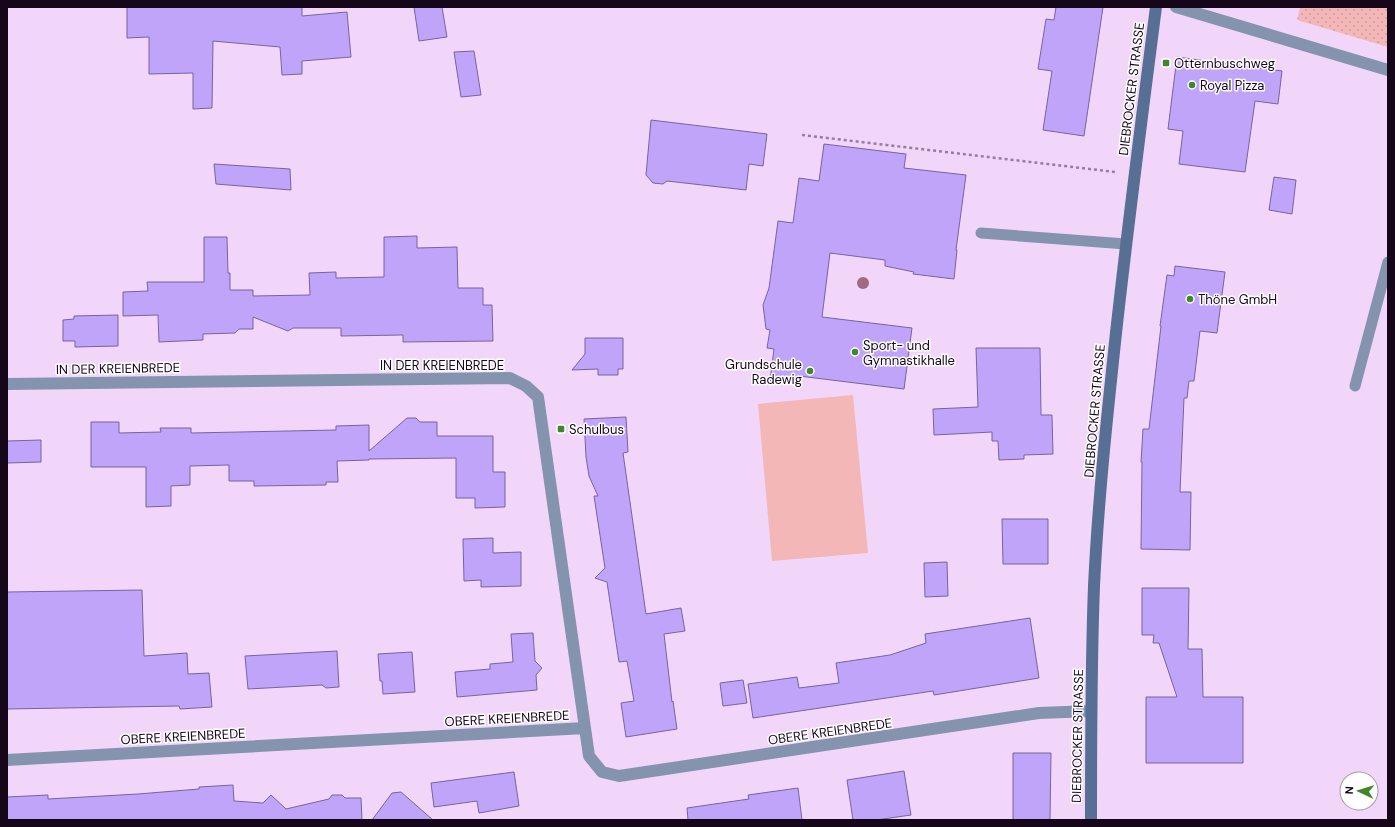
<svg xmlns="http://www.w3.org/2000/svg" width="1395" height="827" font-family="'DM Sans',sans-serif">
  <style>
    .park { fill: url(#park-dots) }
    .pitch { fill: #f3b7b7 }
    .building { fill: #c0a4f9; stroke: #77639f }
    .lines { fill: none; stroke-linecap: round; stroke-linejoin: round }
    .path { stroke: #957e9b; stroke-width: 2.5; stroke-dasharray: 3 3; stroke-linecap: butt }
    .lane { stroke: #8494ae; stroke-width: 11 }
    .street { stroke: #8494ae; stroke-width: 12 }
    .secondary { stroke: #576f94; stroke-width: 12 }
    .tree { fill: #a16a80 }
    .poi-dot { fill: #41862a; stroke: #fff; stroke-width: 1.5 }
    .labels { text-anchor: middle; stroke-width: 3; stroke-linejoin: round; paint-order: stroke }
    .poi-label { font-size: 13px; fill: #16061a; stroke: #fff; text-anchor: start }
    .street-label { font-size: 13px; fill: #16061a; stroke: #fff }
  </style>
  <defs>
    <pattern id="park-dots" width="8" height="8" patternUnits="userSpaceOnUse"><rect width="8" height="8" fill="#f3b7b7"/><path d="M2 2h.1M6 6h.1" fill="none" stroke="#d09c9d" stroke-width="1.8" stroke-linecap="round"/></pattern>
  </defs>
  <rect width="100%" height="100%" fill="#f2d6fa"/>
  <path class="park" d="M1300,7H1388V47L1297,20Z"/>
  <path class="pitch" d="M853,395L868,553L772,561L758,404Z"/>
  <path class="building" d="M127,7H302V16L347,12L351,57L302,61V74L282,75L280,47L213,41L212,108L193,109V73L149,74V37L127,38Z
    M414,7H442L447,37L419,41Z
    M1056,7H1103L1084,136L1043,130L1052,71L1038,69L1046,19L1054,20Z
    M474,51L481,95L461,97L454,52Z
    M1177,57L1282,71L1278,104L1255,101L1245,172L1179,164L1183,131L1168,129Z
    M651,120L767,134L763,166L749,164L746,190L667,181L663,184L653,183L646,175Z
    M824,144L906,154L904,168L966,175L956,250H957L954,279L913,274L914,272L885,266V260L830,253L822,317L912,328L904,389L799,376L798,384L770,381L774,349L767,348L770,330L766,329L763,305L769,288L778,221L793,223L799,178L819,181Z
    M214,164L290,169L291,190L216,184Z
    M1274,177L1296,180L1292,214L1269,210Z
    M417,236V248L457,247L458,288H483V305H492L493,341L403,342V335L341,336V328H293L288,331L253,317V329H239L235,333L203,334V340L159,342L158,315L123,316V292L148,291L147,282H204V237H227L228,273H230V290H253V296L310,295L309,273L336,272V278L384,277V237Z
    M1175,266L1225,272L1217,333L1200,331L1194,381H1189L1187,398H1184L1180,492H1191L1190,550L1141,549L1142,462H1141L1143,429H1149L1161,326H1160L1167,275L1174,276Z
    M118,315V346L75,347V341H63V320L74,319V316Z
    M585,338H623V369H618V375H598V369L572,370L585,354Z
    M976,348H1040L1041,415H1052L1053,454L1024,455V459L999,460L998,441H992V432L934,435L933,409L978,407Z
    M626,417L628,452L623,453L646,614L681,608L685,631L664,634L672,702L673,701L677,729L626,737L621,703L634,701L627,661L619,662L607,582L595,578L605,568L594,496H598L589,476L586,457L584,419Z
    M407,418H416L420,422H437V436H493V472H505V507L475,508V498H456V458L369,459V460L337,461L338,482H326V485L254,486V481H229V465L190,466V485L171,486V506L146,507V467H91V422H119V433L161,432L160,428H191V433L336,430V426L369,425V451Z
    M41,440V462L7,463V441Z
    M1002,519H1048V564H1003Z
    M493,538V553L521,552V586L481,587V580L464,581L463,539Z
    M947,562L948,596L925,597L924,563Z
    M1142,588H1189L1188,649H1202L1203,697H1243V763H1146V697H1177L1159,643H1153L1154,635H1142Z
    M142,590L144,656L187,653L188,674L209,673L212,707L180,709L179,706L7,709V592Z
    M1030,618L1039,678L934,695L933,691L753,718L748,684L797,677L799,688L839,683L836,663L890,655L926,643L925,634Z
    M533,633L535,661L542,668L536,675L537,690L457,697L455,672L490,669V664L513,662L511,634Z
    M337,651L339,687L326,688L322,685L248,689L245,656Z
    M412,652L415,692L383,694L382,681H380L378,654Z
    M743,680L747,703L723,706L720,683Z
    M1013,753H1051L1050,820H1013Z
    M904,771L911,815L876,820H853L847,780Z
    M514,772L519,806L479,813L477,801L434,807L431,783Z
    M233,785L234,801L263,803L271,795L286,809L329,799L332,795H342L345,798H361L362,820H7V797L48,795V799L138,794L199,789V787Z
    M798,788L802,820H688L687,808L749,799L748,795Z
    M401,792L433,820H372L392,793Z"/>
  <g class="lines">
    <path class="path" d="M802,135L1115,172"/>
    <path class="lane" d="M981,233L1126,244
      M1355,386L1388,262"/>
    <path class="street" d="M1176,7L1388,70
      M7,384L510,378L526,386L538,397L585,728
      M7,760L585,728L589,756L602,772L619,776L1039,713L1091,711"/>
    <path class="secondary" d="M1091,820C1091,742 1091,664 1094,586C1098,502 1107,417 1116,333C1128,224 1142,116 1156,7"/>
  </g>
  <circle class="tree" cx="863" cy="283" r="6"/>
  <g class="poi-dot">
    <rect x="1162" y="59" width="8" height="8" rx="2"/>
    <circle cx="1192" cy="85" r="4"/>
    <circle cx="1190" cy="299" r="4"/>
    <circle cx="855" cy="352" r="4"/>
    <circle cx="810" cy="371" r="4"/>
    <rect x="557" y="425" width="8" height="8" rx="2"/>
  </g>
  <g class="labels">
    <g class="poi-label">
      <text x="1174" y="68">Otternbuschweg</text>
      <text x="1200" y="90">Royal Pizza</text>
      <text x="1198" y="304">Thöne GmbH</text>
      <text x="863" y="350">Sport- und<tspan x="863" dy="15">Gymnastikhalle</tspan></text>
      <text x="802" y="369" text-anchor="end">Grundschule<tspan x="802" dy="15">Radewig</tspan></text>
      <text x="569" y="434">Schulbus</text>
    </g>
    <g class="street-label">
      <text transform="translate(1131 89) rotate(-83)" y="5">DIEBROCKER STRASSE</text>
      <text x="442" y="370">IN DER KREIENBREDE</text>
      <text transform="translate(118 368) rotate(-1)" y="5">IN DER KREIENBREDE</text>
      <text transform="translate(1094 411) rotate(-85)" y="5">DIEBROCKER STRASSE</text>
      <text transform="translate(507 718) rotate(-3)" y="5">OBERE KREIENBREDE</text>
      <text transform="translate(830 731) rotate(-8)" y="5">OBERE KREIENBREDE</text>
      <text transform="translate(183 736) rotate(-3)" y="5">OBERE KREIENBREDE</text>
      <text transform="translate(1077 736) rotate(-89)" y="5">DIEBROCKER STRASSE</text>
    </g>
  </g>
  <rect width="1395" height="827" fill="none" stroke="#16061a" stroke-width="16"/>
  <g transform="translate(1359 791) rotate(274)"><circle r="19" fill="#ffffff" stroke="#a29ba3"/>
  <path d="M0-3L7 15L0 10L-7 15Z" fill="#41862a"/>
  <text y="-6" font-size="11" font-weight="bold" text-anchor="middle" fill="#16061a">N</text>
  </g>
</svg>
